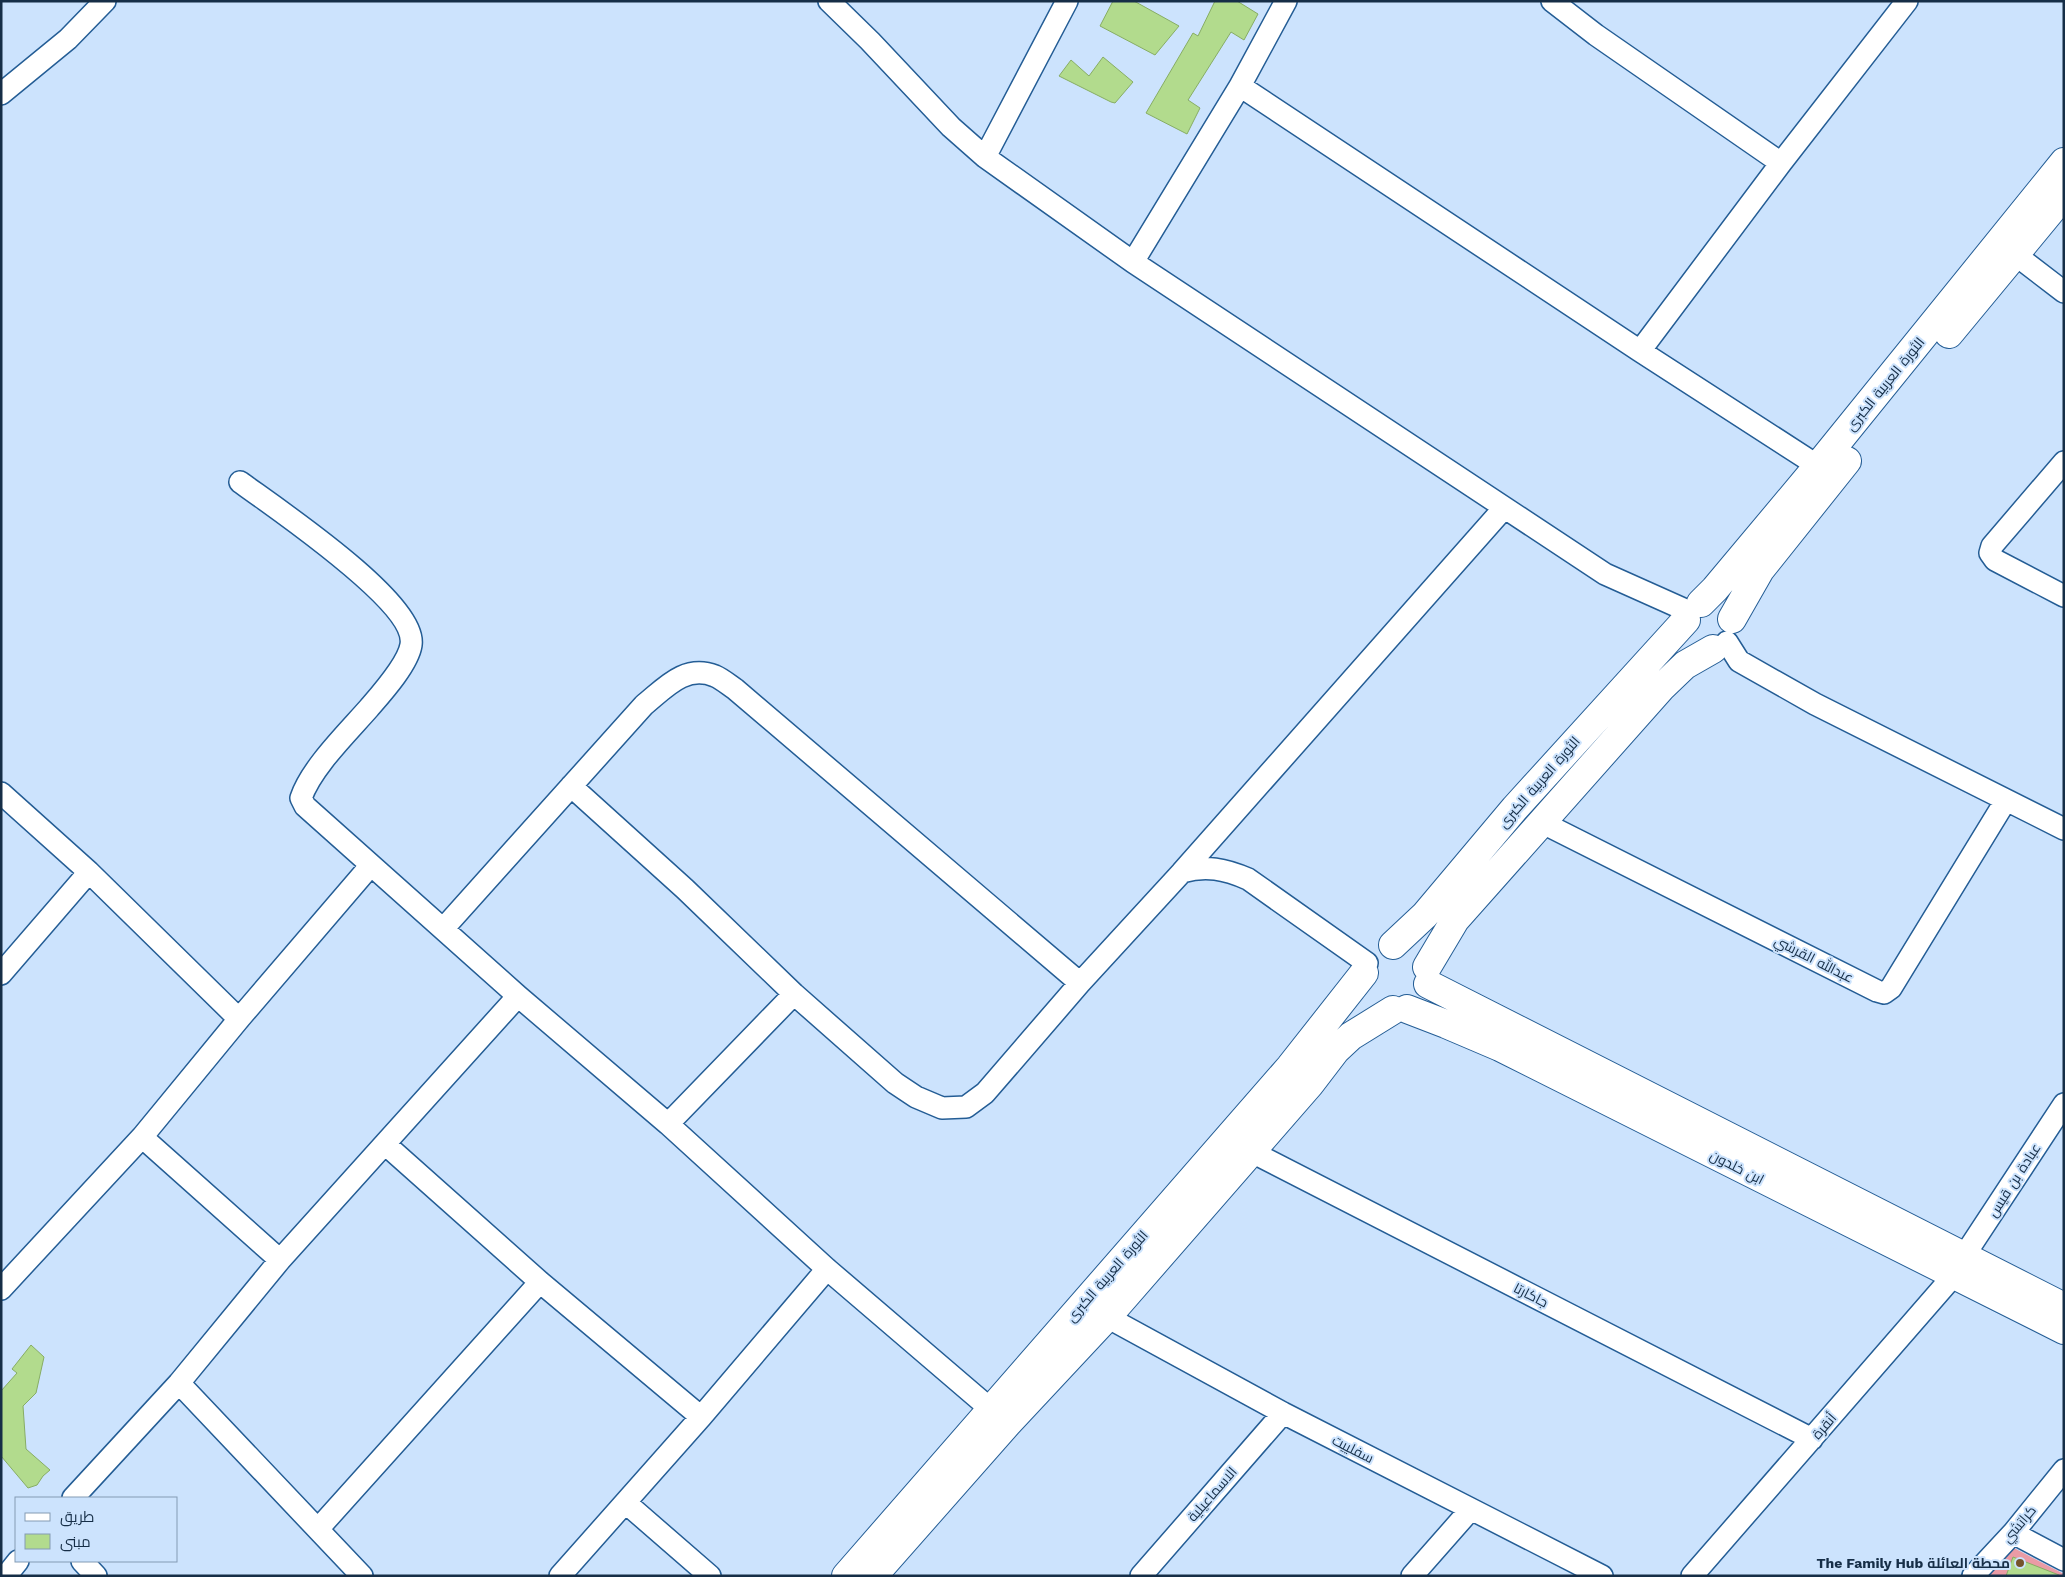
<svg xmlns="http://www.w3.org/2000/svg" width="2065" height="1577" font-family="'Work Sans',Cairo,sans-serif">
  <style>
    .green { fill: #ea9ba5 }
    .building { fill: #b2db8d; stroke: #87ad64 }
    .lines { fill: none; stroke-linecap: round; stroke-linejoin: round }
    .minor-casing { stroke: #245d95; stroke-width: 24 }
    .tertiary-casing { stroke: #245d95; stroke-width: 30 }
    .minor { stroke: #fff; stroke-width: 21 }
    .tertiary { stroke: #fff; stroke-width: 28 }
    .poi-dot { fill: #75542b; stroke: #cce3fd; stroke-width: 2 }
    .labels { text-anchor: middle; stroke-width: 4; stroke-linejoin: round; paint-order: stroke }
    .street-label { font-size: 14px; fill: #162e47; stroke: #cce3fd }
    .poi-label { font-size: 14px; font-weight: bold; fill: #162e47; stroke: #cce3fd; text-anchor: end }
  </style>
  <rect width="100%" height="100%" fill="#cce3fd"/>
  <path class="green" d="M2012,1547L2064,1574V1576H1986Z"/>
  <path class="building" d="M1113,1H1134L1179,26L1155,55L1100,26Z
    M1215,1H1237L1258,14L1244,40L1231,32L1188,100L1200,108L1187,134L1146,113L1193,33L1198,36Z
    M1103,57L1133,82L1115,103L1111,102L1059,76L1071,60L1089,76Z
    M31,1345L44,1357L36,1393L23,1406L26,1449L50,1470L43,1476L37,1485L28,1488L1,1456V1391L17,1373L12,1369Z
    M2013,1557L2059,1575V1576H2006Z"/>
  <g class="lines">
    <g class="minor-casing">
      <path id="minor" d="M829,1L870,41L951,127L985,157L1133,262L1605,574L1690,612
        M1552,1L1596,35L1781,163
        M1240,86L1640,351L1818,466
        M1,94L68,39L105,1
        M985,157L1067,1
        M2004,246L2064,292
        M1133,262L1240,86L1286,1
        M1640,351L1781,163L1907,1
        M2064,462L1992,546L1990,553L1995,560L2064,596
        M240,482C274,507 418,603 411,645C408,664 382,693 369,708C348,732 311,768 301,798L305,806L518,996L668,1124L827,1269L1001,1418
        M1727,642L1739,661L1815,704L2064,829
        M571,786L685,889L794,994L895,1083L916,1097L942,1108L966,1107L985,1093L1080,983L1182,872C1206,865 1225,869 1248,879L1367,963
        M1,793L89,872L239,1019
        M1541,822L1877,991L1884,993L1891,988L2006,800
        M1182,872L1504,508
        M443,929L644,705C665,688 685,664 715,676C722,679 729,685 735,689L1080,983
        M1,974L89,872
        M668,1124L794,994
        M142,1137L280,1260
        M385,1144L540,1282L701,1417
        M1250,1151L1812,1439
        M1,1289L142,1137L239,1019L371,865
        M1107,1317L1283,1413L1602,1576
        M179,1383L362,1576
        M73,1498L179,1383L280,1260L518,996
        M626,1503L710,1576
        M318,1529L540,1282
        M2013,1533L2064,1560
        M82,1561L96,1576
        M6,1576L18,1561
        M560,1576L701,1417L827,1269
        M1141,1576L1283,1413
        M1412,1576L1471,1509
        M1692,1576L1954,1275L1964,1256L2064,1104
        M1973,1576L2013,1533L2064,1470"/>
    </g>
    <g class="tertiary-casing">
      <path id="tertiary" d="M1949,334L2064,195
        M1701,603L1715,589L1818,466L2064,162
        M1732,619L1760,570L1847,461
        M1393,945L1425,915L1515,808L1686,620
        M1427,967L1455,920L1661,688L1685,665L1713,649
        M1428,984L2064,1307
        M1407,1009L1446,1024L1500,1047L2064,1330
        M846,1576L1290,1067L1364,973
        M873,1576L1007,1424L1107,1317L1310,1084L1336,1050L1351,1036L1393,1010"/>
    </g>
    <use href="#minor" class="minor"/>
    <use href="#tertiary" class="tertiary"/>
  </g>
  <circle class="poi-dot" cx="2020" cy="1563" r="5"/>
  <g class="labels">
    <g class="street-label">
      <text transform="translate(1885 384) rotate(-51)" y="5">الثورة العربية الكبرى</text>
      <text transform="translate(1539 782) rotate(-49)" y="5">الثورة العربية الكبرى</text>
      <text transform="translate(1814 959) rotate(27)" y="5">عبدالله القرشي</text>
      <text transform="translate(1737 1167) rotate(27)" y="5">ابن خلدون</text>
      <text transform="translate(2014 1180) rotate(-57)" y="5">عبادة بن قيس</text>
      <text transform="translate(1107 1276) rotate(-49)" y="5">الثورة العربية الكبرى</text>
      <text transform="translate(1531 1295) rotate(27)" y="5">جاكارتا</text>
      <text transform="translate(1824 1426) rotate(-49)" y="5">أنقرة</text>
      <text transform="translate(1353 1449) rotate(27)" y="5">سفلييت</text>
      <text transform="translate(1212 1494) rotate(-49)" y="5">الاسماعيلية</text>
      <text transform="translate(2019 1524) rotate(-50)" y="5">كراتشي</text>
    </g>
    <g class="poi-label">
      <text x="2010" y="1568">The Family Hub محطة العائلة</text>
    </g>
  </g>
  <rect width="2065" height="1577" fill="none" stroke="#162e47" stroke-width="5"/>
  <rect x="15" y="1497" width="162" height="65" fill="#cce3fd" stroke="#839bb4"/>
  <rect x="25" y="1513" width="25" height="8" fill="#ffffff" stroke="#839bb4"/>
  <text x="60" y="1522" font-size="15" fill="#162e47">طريق</text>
  <rect x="25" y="1534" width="25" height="15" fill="#b2db8d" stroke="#839bb4"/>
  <text x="60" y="1547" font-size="15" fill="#162e47">مبنى</text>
</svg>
